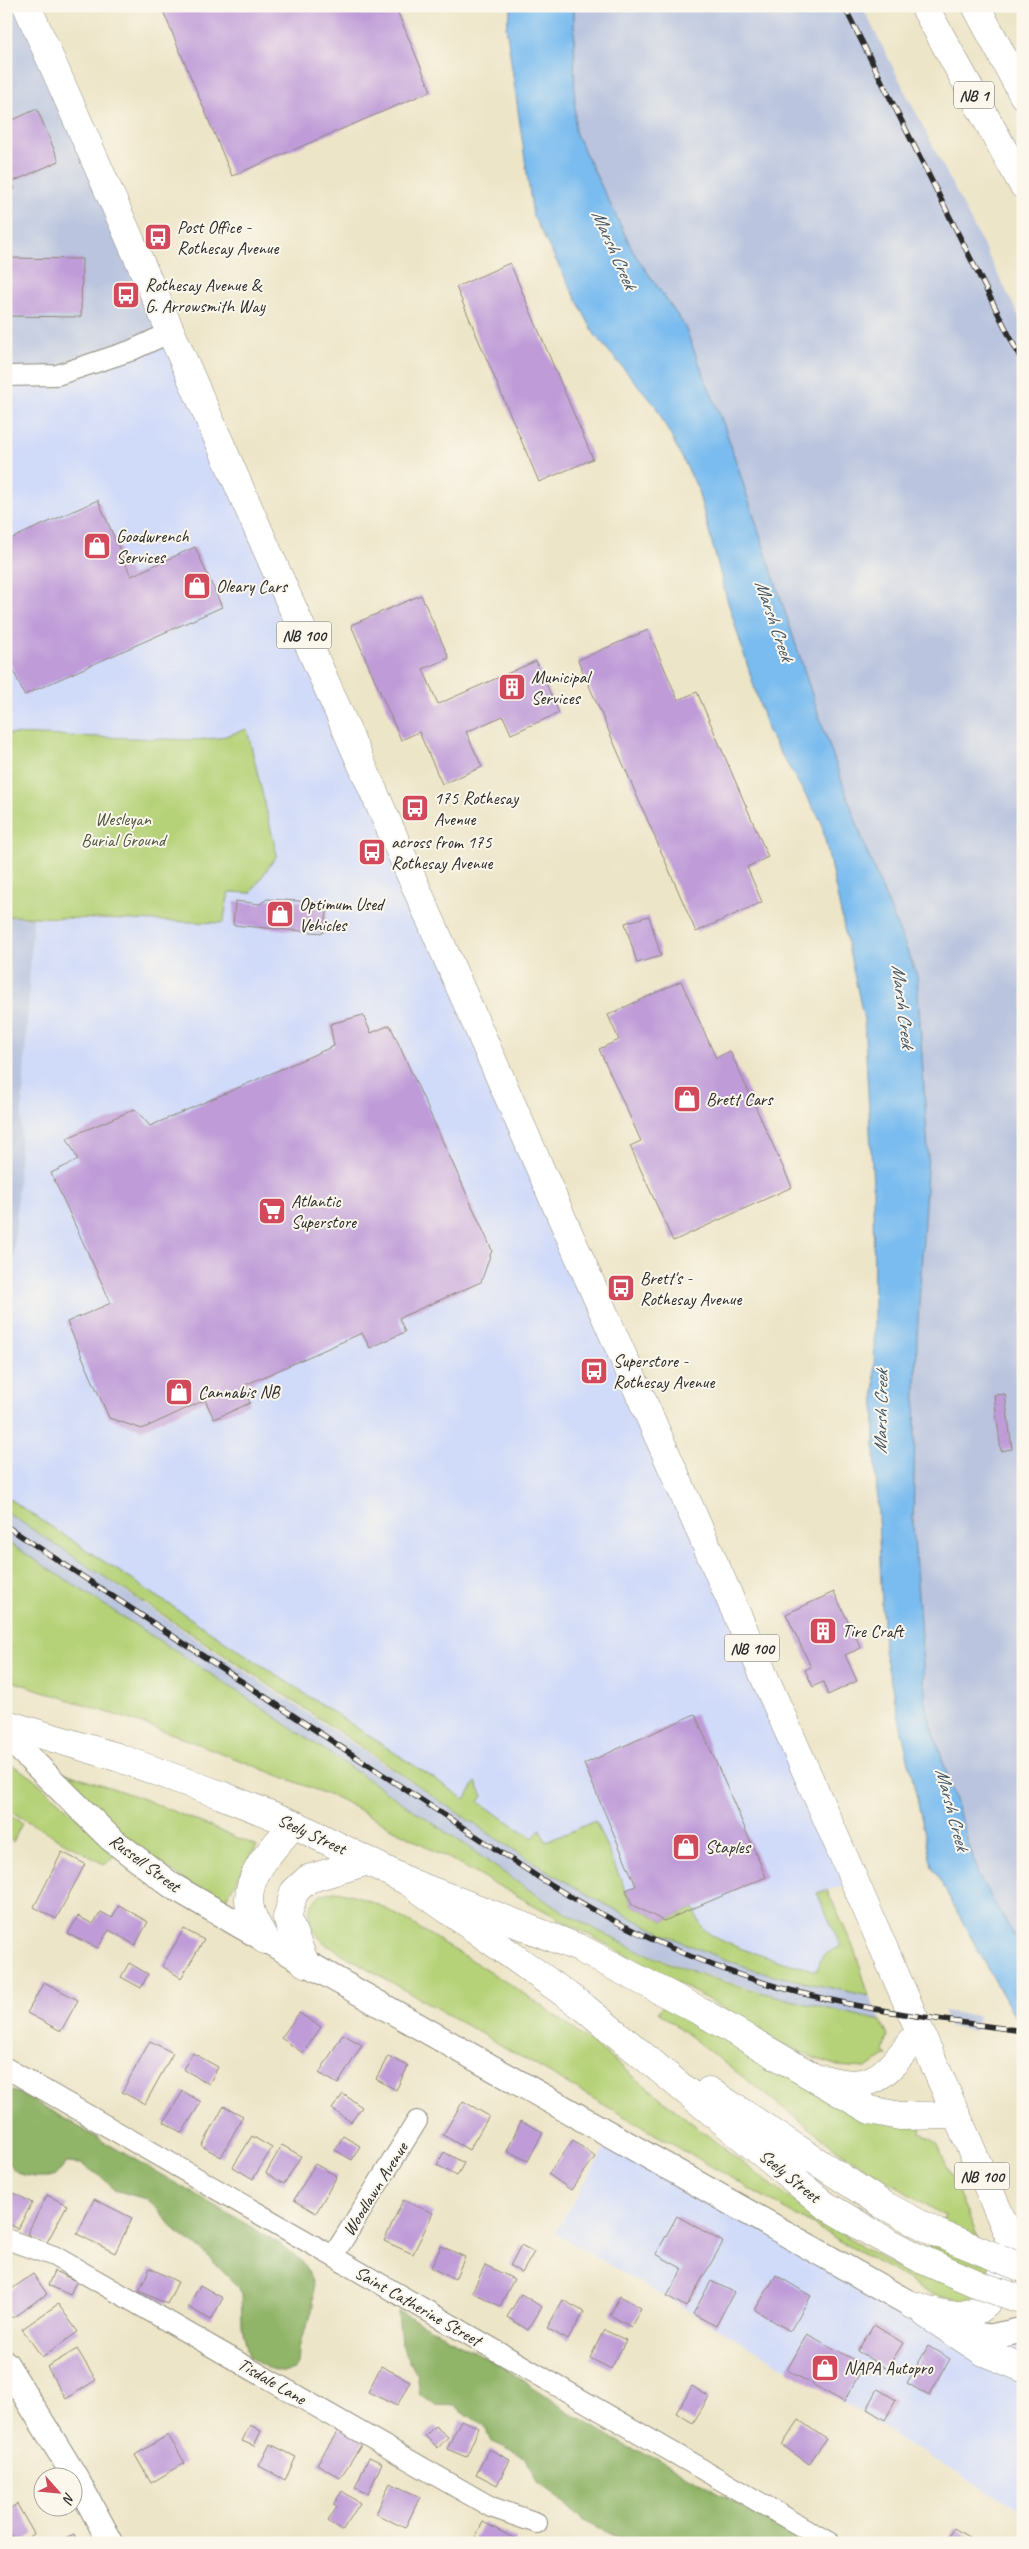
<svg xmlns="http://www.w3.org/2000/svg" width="1029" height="2549" font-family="Caveat,sans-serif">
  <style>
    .built { fill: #d0daf9 }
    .industrial { fill: #bac4de }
    .green { fill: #b6d278; stroke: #707e52 }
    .forest { fill: #90b468; stroke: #5e704a }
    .water { fill: #7abcef; stroke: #52748d }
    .building { fill: #bf9cd8 }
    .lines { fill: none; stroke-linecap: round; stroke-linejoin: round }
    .minor-casing { stroke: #8c887a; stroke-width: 22 }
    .tertiary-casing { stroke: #8c887a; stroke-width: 27 }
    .secondary-casing { stroke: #8c887a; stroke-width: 29 }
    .primary-casing { stroke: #8c887a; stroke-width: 29 }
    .motorway-casing { stroke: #8c887a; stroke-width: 29 }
    .minor { stroke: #fff; stroke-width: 20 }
    .tertiary { stroke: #fff; stroke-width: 25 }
    .secondary { stroke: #fff; stroke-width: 28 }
    .primary { stroke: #fff; stroke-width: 28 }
    .motorway { stroke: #fff; stroke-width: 28 }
    .rail-casing { stroke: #2b2b2b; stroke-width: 5.5 }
    .rail { stroke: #fbf7ec; stroke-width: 4; stroke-dasharray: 11; stroke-linecap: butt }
    .secondary-bridge-casing { stroke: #8c887a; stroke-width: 29; stroke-linecap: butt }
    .secondary-bridge { stroke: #fff; stroke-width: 28 }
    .labels { text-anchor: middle; stroke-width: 4; stroke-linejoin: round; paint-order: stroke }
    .shield { fill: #fbf7ec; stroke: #696865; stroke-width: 1 }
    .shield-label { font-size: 16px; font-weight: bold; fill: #2b2b2b }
    .poi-label { font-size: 18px; fill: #2b2b2b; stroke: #fbf7ec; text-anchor: start }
    .park-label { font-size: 18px; fill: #4e553e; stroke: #fbf7ec }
    .street-label { font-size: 18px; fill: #2b2b2b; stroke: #fbf7ec }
    .water-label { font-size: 19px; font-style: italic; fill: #435666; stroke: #fbf7ec }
  </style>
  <rect width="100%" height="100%" fill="#fbf7ec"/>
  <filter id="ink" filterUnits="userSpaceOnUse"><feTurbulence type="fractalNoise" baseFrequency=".02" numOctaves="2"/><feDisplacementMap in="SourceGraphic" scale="10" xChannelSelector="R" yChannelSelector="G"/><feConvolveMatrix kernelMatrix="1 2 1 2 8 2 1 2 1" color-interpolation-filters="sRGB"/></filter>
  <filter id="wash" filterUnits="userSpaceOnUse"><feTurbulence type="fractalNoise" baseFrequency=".0096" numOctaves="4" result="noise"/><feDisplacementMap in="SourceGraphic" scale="20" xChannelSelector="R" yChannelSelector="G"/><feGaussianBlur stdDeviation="1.12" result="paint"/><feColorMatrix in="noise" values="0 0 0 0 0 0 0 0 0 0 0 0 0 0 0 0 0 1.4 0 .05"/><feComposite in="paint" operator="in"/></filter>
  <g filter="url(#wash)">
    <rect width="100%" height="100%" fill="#ede5c8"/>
    <path class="built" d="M171,332L854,1883L818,1893L841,1946L822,1956L818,1971L759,1955L713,1936L703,1928L664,1921L632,1905L546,1842L540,1830L533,1838L478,1802L465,1799L6,1497V1345H9L33,918L223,923L247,729L219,738L194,740L6,734V376Z
      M612,2136L968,2334L1023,2330V2512L923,2453L844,2402L555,2233Z"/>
    <path class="industrial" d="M6,6H27L171,332L130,351L6,376Z
      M574,6H862L1023,324V1950L979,1877L926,1707L913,1526L917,1337L928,1153L917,975L867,852L822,725L725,428L684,325L634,253L575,132Z
      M6,916L33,918L9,1345H6Z
      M6,1512L478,1827L586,1892L654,1928L737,1964L787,1978L869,1996L881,2021L787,1999L693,1971L631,1947L569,1915L505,1874L467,1846L226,1684L6,1541Z
      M943,2011L978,2016L975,2031L950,2027Z"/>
    <path class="green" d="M247,729L277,855L251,893L229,892L223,923L6,916V734L194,740L219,738Z
      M6,1497L465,1799L476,1782L483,1796L479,1802L533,1838L540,1829L546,1842L595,1821L632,1905L664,1921L694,1908C697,1915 699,1924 704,1929C721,1947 792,1964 817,1971L822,1956L841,1946L817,1893L827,1890L855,1951L869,1996C825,1986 780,1979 738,1964C590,1912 461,1814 332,1727C224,1654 115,1584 6,1512Z
      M6,1541L226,1684L467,1846C524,1889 586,1929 652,1956C726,1987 804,2003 881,2021L888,2036L884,2052L888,2055L866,2068L838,2066L814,2058L777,2041L716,2004L339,1799L170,1733L6,1679V1575L9,1571L6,1562Z
      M6,1761L33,1778L116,1853L105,1865L6,1809Z
      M65,1772L141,1798L257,1846L222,1905L133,1845L63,1774Z
      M6,1814L22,1823L13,1842L6,1835Z
      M335,1891C371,1895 415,1926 446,1945C484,1968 522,1991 557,2017C676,2105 783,2208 915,2277L945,2216L849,2158L658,2012L664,2004L921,2126L920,2132L933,2139L938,2145L988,2262L991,2270L975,2297L963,2301L934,2295L327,1945C305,1927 300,1896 335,1891Z"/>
    <path class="forest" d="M8,2090L22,2094L277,2242C306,2261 320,2279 311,2315C308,2325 302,2334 300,2344C297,2352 302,2368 291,2371C277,2376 260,2364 249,2357L242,2327L241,2294L239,2288L201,2249L177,2233L163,2214L146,2199L114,2190L105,2180L82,2164L66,2163L54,2177C34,2177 17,2180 6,2159Z
      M398,2311L500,2365L569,2412L630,2448L650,2455L809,2543H628L580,2519L559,2498L537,2482L526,2458L491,2441L485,2427L455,2406L435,2405L419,2394L416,2372L401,2344Z"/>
    <path class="water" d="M512,6H574L575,132L634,253L684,325L725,428L822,725L867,852L917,975L928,1153L917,1337L913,1526L926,1707L979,1877L1023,1950V2032L932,1866L884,1651L875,1450L873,1185L864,1020L821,821L768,732L727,599L697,487L655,405L595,335L533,216L506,26Z"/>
    <g id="blocks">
      <path class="building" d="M161,6H395L431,91L232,176Z
        M37,109L59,161L12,182L15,189L6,193V123Z
        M6,258L82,259L81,317L6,316Z
        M510,263L593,459L539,482L456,287Z
        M98,500L131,576L195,547L222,607L24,695L6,653V541Z
        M421,595L449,658L423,669L438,704L536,661L559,713L511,734L503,716L466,732L482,767L442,784L419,732L401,740L351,625Z
        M648,630L678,700L697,692L768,857L747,867L762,902L696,932L578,660Z
        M267,899L329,903L323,933L233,925L235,901L260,904Z
        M649,916L661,956L637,963L625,923Z
        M681,981L716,1058L730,1051L792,1187L673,1241L630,1146L641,1141L599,1049L619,1040L608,1015Z
        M363,1015L371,1033L390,1025L492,1250L481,1282L399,1318L405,1332L370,1348L362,1333L243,1386L250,1403L214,1419L205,1400L142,1429L109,1418L67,1322L111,1303L51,1173L78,1160L67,1138L135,1109L150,1126L334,1046L330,1024Z
        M1005,1394L1012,1449L1001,1451L994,1395Z
        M834,1592L861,1648L845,1655L857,1681L828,1695L823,1682L813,1687L805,1670L811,1667L786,1614Z
        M695,1714L766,1877L664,1921L632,1905L626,1890L636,1886L584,1764Z
        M62,1852L85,1864L56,1919L34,1907Z
        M119,1905L148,1922L135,1945L109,1930L98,1948L68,1934L78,1916L93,1924L101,1912L112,1918Z
        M184,1929L204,1940L181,1978L162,1966Z
        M129,1963L148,1974L141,1988L121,1977Z
        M44,1982L78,2000L61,2031L27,2013Z
        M299,2013L321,2027L303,2053L281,2038Z
        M343,2034L362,2045L338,2084L319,2073Z
        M150,2041L173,2053L145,2104L122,2092Z
        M193,2053L218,2067L209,2084L183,2069Z
        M388,2056L408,2066L396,2090L376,2079Z
        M183,2091L201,2102L182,2133L164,2122Z
        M343,2094L362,2107L351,2122L332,2109Z
        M463,2101L489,2116L469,2150L443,2135Z
        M224,2106L243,2116L221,2157L202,2146Z
        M521,2121L543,2132L528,2161L507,2151Z
        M252,2136L272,2148L253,2179L233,2167Z
        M343,2136L360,2146L352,2160L335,2150Z
        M573,2140L595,2157L571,2190L548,2174Z
        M282,2145L301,2156L284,2184L266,2173Z
        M444,2152L464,2163L457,2176L437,2165Z
        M315,2164L337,2176L316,2213L294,2200Z
        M9,2190L32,2203L18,2229L6,2222V2194Z
        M47,2195L67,2205L46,2244L27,2234Z
        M94,2199L132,2218L115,2253L77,2234Z
        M403,2200L433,2213L413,2254L384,2241Z
        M677,2216L723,2242L686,2307L667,2296L683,2269L656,2254Z
        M521,2245L534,2252L522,2273L510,2266Z
        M441,2246L465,2257L455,2279L431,2268Z
        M485,2265L514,2279L500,2306L472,2292Z
        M150,2268L178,2282L167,2304L139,2291Z
        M54,2271L76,2281L70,2295L48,2285Z
        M33,2274L47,2294L12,2318L6,2310V2293Z
        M776,2275L811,2296L790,2331L755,2310Z
        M711,2281L734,2292L716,2326L693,2314Z
        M200,2285L223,2298L211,2320L188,2307Z
        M521,2294L542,2307L528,2330L507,2317Z
        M620,2296L641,2308L631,2327L610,2315Z
        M563,2300L584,2312L568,2340L547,2328Z
        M58,2304L78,2332L42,2357L22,2329Z
        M874,2325L903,2343L887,2369L857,2351Z
        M604,2330L626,2340L611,2369L590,2358Z
        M807,2334L864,2365L844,2402L787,2370Z
        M928,2346L950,2359L929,2396L907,2383Z
        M77,2349L96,2380L66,2399L47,2367Z
        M381,2366L410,2381L397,2406L368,2392Z
        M692,2386L709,2397L693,2423L676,2413Z
        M878,2389L896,2400L885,2420L867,2409Z
        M461,2420L479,2428L466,2457L447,2449Z
        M799,2420L826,2439L809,2464L782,2445Z
        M250,2425L261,2431L254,2446L242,2441Z
        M341,2426L364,2441L340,2478L317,2464Z
        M435,2426L448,2437L438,2448L425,2436Z
        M168,2435L185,2463L151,2483L135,2455Z
        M270,2444L296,2457L285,2480L259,2466Z
        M489,2449L510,2460L497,2485L476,2474Z
        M369,2457L382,2463L368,2494L355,2488Z
        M390,2483L420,2497L405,2528L376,2514Z
        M342,2491L360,2503L342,2531L328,2521L337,2507L333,2505Z
        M17,2504L34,2534L20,2543H16L6,2525V2511Z
        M483,2522L517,2540L516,2543H472Z
        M954,2528L978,2543H945Z
        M74,2535L77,2543H56Z"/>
    </g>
  </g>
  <g filter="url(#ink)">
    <use href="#blocks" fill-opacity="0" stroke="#8c887a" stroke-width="1"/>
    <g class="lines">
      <g class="minor-casing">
        <path id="minor" d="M6,376L57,375L130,351L171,332
          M6,2068L830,2543
          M6,2239L54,2256L491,2507L537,2523
          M333,2256L417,2121"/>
      </g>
      <g class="tertiary-casing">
        <path id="tertiary" d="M6,1735L110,1838L171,1885L243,1927L912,2305L968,2334L990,2337L1023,2330
          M6,2364L74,2475L111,2543"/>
      </g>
      <g class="secondary-casing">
        <path id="secondary" d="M6,1724L117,1757L221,1795L294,1824L409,1882L585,2008L825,2205L874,2234L923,2260
          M265,1940C260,1930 252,1920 250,1908C243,1876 275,1846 294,1824
          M305,1963L287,1918L294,1892L308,1879L368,1861
          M709,2091L882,2204L937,2233"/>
      </g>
      <g class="primary-casing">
        <path id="primary" d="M27,6L847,1864L1023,2268
          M409,1882L579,1948L700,2011L870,2110L900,2116L956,2115
          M824,2079C877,2095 888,2069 919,2033
          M912,2305C924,2308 937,2314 950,2315C996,2319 1002,2274 1009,2239
          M926,2314L984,2352L1023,2368"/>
      </g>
      <g class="motorway-casing">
        <path id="motorway" d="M924,6L1023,185
          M976,6L1023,95"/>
      </g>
      <use href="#minor" class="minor"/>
      <use href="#tertiary" class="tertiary"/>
      <use href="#secondary" class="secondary"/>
      <use href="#primary" class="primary"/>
      <use href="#motorway" class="motorway"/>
      <g class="rail-casing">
        <path id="rail" d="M844,6L1023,363
          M6,1526L538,1877C621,1929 710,1971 805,1994C877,2012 950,2021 1023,2031"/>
      </g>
      <use href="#rail" class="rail"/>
      <g class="secondary-bridge-casing">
        <path id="secondary-bridge" d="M937,2233L1023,2268
          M923,2260L982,2286L1023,2300"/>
      </g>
      <use href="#secondary-bridge" class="secondary-bridge"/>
    </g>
  </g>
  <defs>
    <g id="bus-square" transform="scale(1.4375)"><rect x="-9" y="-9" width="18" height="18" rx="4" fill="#d1495b" stroke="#fbf7ec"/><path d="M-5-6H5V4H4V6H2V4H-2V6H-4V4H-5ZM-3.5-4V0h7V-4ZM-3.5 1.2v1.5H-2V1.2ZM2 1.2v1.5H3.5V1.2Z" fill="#fff"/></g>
    <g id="shop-square" transform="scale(1.4375)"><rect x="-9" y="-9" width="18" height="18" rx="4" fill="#d1495b" stroke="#fbf7ec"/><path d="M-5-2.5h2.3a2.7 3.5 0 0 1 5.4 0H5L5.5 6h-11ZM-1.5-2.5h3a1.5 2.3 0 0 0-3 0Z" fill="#fff"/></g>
    <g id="building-square" transform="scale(1.4375)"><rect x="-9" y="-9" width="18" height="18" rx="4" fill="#d1495b" stroke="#fbf7ec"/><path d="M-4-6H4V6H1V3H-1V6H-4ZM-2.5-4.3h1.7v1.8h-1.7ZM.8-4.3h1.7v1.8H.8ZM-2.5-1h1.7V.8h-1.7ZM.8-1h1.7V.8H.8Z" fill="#fff"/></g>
    <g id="supermarket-square" transform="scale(1.4375)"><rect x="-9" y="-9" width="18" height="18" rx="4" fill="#d1495b" stroke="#fbf7ec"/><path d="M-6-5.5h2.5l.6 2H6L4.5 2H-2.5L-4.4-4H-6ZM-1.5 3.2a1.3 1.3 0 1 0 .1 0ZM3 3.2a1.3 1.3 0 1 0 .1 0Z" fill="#fff"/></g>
  </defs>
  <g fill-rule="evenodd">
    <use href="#bus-square" x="158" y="237"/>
    <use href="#bus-square" x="126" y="295"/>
    <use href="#shop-square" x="97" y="546"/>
    <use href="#shop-square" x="197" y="586"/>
    <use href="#building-square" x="512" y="687"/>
    <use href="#bus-square" x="415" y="808"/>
    <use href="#bus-square" x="372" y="852"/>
    <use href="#shop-square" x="280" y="914"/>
    <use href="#shop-square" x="687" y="1099"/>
    <use href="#supermarket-square" x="272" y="1211"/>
    <use href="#bus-square" x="621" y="1288"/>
    <use href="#bus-square" x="594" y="1371"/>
    <use href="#shop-square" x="179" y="1392"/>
    <use href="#building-square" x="823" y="1631"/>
    <use href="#shop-square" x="686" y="1847"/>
    <use href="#shop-square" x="825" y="2368"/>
  </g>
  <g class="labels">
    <g class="shield">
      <rect x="954" y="81.5" width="40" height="27" rx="4"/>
      <rect x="276.5" y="621.5" width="55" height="27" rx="4"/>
      <rect x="724.5" y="1634.5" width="55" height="27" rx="4"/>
      <rect x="954.5" y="2162.5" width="55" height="27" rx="4"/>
    </g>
    <g class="shield-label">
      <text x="974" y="101">NB 1</text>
      <text x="304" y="641">NB 100</text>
      <text x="752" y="1654">NB 100</text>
      <text x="982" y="2182">NB 100</text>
    </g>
    <g class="poi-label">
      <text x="177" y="233">Post Office -<tspan x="177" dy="21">Rothesay Avenue</tspan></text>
      <text x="145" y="291">Rothesay Avenue &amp;<tspan x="145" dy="21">G. Arrowsmith Way</tspan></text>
      <text x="116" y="542">Goodwrench<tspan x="116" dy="21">Services</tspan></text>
      <text x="216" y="592">Oleary Cars</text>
      <text x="531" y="683">Municipal<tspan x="531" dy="21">Services</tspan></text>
      <text x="434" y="804">175 Rothesay<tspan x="434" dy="21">Avenue</tspan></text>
      <text x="391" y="848">across from 175<tspan x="391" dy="21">Rothesay Avenue</tspan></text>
      <text x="299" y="910">Optimum Used<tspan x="299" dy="21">Vehicles</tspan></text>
      <text x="706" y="1105">Brett Cars</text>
      <text x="291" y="1207">Atlantic<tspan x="291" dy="21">Superstore</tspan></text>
      <text x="640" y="1284">Brett's -<tspan x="640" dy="21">Rothesay Avenue</tspan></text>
      <text x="613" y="1367">Superstore -<tspan x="613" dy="21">Rothesay Avenue</tspan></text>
      <text x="198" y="1398">Cannabis NB</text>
      <text x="842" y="1637">Tire Craft</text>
      <text x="705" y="1853">Staples</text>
      <text x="844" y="2374">NAPA Autopro</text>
    </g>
    <g class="park-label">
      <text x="123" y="825">Wesleyan<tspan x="123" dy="21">Burial Ground</tspan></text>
    </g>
    <g class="street-label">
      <text transform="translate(312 1834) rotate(25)" y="6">Seely Street</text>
      <text transform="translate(145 1863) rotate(37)" y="6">Russell Street</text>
      <text transform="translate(790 2176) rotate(39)" y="6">Seely Street</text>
      <text transform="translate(375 2189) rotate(-58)" y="6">Woodlawn Avenue</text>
      <text transform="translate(418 2306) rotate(30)" y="6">Saint Catherine Street</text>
      <text transform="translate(272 2381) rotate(30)" y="6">Tisdale Lane</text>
    </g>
    <g class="water-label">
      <text transform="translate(615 249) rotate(66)" y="7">Marsh Creek</text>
      <text transform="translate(775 620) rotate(71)" y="7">Marsh Creek</text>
      <text transform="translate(904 1006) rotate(83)" y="7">Marsh Creek</text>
      <text transform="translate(880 1412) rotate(-89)" y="7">Marsh Creek</text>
      <text transform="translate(953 1809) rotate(75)" y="7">Marsh Creek</text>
    </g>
  </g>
  <rect width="1029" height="2549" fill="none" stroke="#fbf7ec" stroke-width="25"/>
  <g transform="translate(58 2492) rotate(117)"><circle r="24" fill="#fbf7ec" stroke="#a8a59f"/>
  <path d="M0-4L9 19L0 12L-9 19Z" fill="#d1495b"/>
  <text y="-8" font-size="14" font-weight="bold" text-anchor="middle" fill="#2b2b2b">N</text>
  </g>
</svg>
